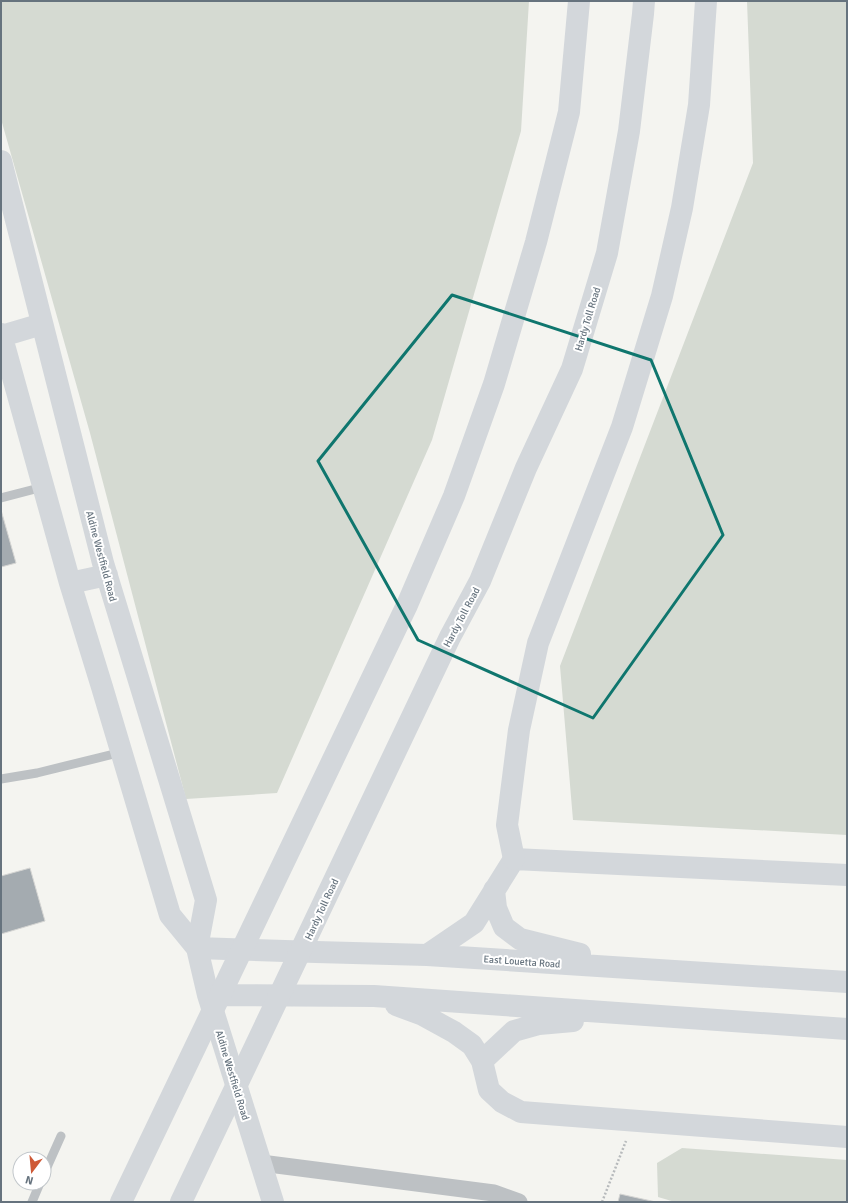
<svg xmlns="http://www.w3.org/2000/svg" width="848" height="1203" font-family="Signika,sans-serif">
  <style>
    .green { fill: #d5dad2 }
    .building { fill: #a4abb0; stroke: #d5d5d3 }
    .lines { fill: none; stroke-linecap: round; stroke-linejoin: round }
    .path { stroke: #b7babc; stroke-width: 2.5; stroke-dasharray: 2 2; stroke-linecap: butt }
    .lane { stroke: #bdc1c4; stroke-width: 9 }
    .street { stroke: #bdc1c4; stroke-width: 17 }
    .secondary { stroke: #d3d7db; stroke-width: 22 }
    .highway { stroke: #d3d7db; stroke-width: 22 }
    .marked { fill: none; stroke: #0f766e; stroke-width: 3; stroke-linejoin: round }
    .labels { text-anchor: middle; stroke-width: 4; stroke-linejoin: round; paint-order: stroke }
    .street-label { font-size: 10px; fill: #66737e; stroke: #fff }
  </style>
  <rect width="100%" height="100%" fill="#f4f4f0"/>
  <path class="green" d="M1,1H529L521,131L432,440L277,793L186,799L90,433L1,119Z
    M747,1H847V835L573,820L560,666L753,163Z
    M682,1148L847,1160V1202H675L658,1197L657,1163Z"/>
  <path class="building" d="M1,510L16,563L1,567Z
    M30,868L45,921L1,934V876Z
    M620,1194L656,1202H618Z"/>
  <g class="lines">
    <path class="path" d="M602,1202L626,1141"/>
    <path class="lane" d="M1,498L43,487
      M1,779L37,773L122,752
      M44,1174L61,1136
      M32,1202L40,1183"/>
    <path class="street" d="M261,1163L494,1193L519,1202"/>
    <path class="secondary" d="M1,161L103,563L206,900L197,948L208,995L273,1202
      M1,334L70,583L102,687L170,915L197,948
      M2,336L42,324
      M70,583L107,575
      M494,890L496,908L504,927L520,939L580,954
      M197,948L316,952L427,955L847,982
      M427,955L474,923L514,859L847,875
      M208,995L374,996L847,1029
      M396,1005L423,1015L454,1032L472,1045L482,1061L489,1090L502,1102L521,1112L847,1137
      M482,1061L514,1031L539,1024L573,1021"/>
    <path class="highway" d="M514,859L507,825L519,730L538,643L622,427L662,296L682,208L699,105L706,1
      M121,1202L407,605L454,496L494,384L536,242L569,112L579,1
      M181,1202L450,637L480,581L526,468L572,369L607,253L629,131L643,14L644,1"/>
  </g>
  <path class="marked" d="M452,295L651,360L723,535L593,718L418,640L318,461Z"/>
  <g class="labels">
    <g class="street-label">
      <text transform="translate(587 319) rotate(-73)" y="4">Hardy Toll Road</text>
      <text transform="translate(102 556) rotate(75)" y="4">Aldine Westfield Road</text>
      <text transform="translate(461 617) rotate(-62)" y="4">Hardy Toll Road</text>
      <text transform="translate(321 909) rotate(-65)" y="4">Hardy Toll Road</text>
      <text transform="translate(522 961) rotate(4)" y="4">East Louetta Road</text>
      <text transform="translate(233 1075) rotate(73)" y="4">Aldine Westfield Road</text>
    </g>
  </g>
  <rect width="848" height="1203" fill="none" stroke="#66737e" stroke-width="4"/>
  <g transform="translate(32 1171) rotate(196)"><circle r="19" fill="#ffffff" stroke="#c2c7cb"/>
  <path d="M0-3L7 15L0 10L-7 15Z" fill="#ce5936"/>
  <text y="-6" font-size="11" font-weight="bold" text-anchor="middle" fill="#66737e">N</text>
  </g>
</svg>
